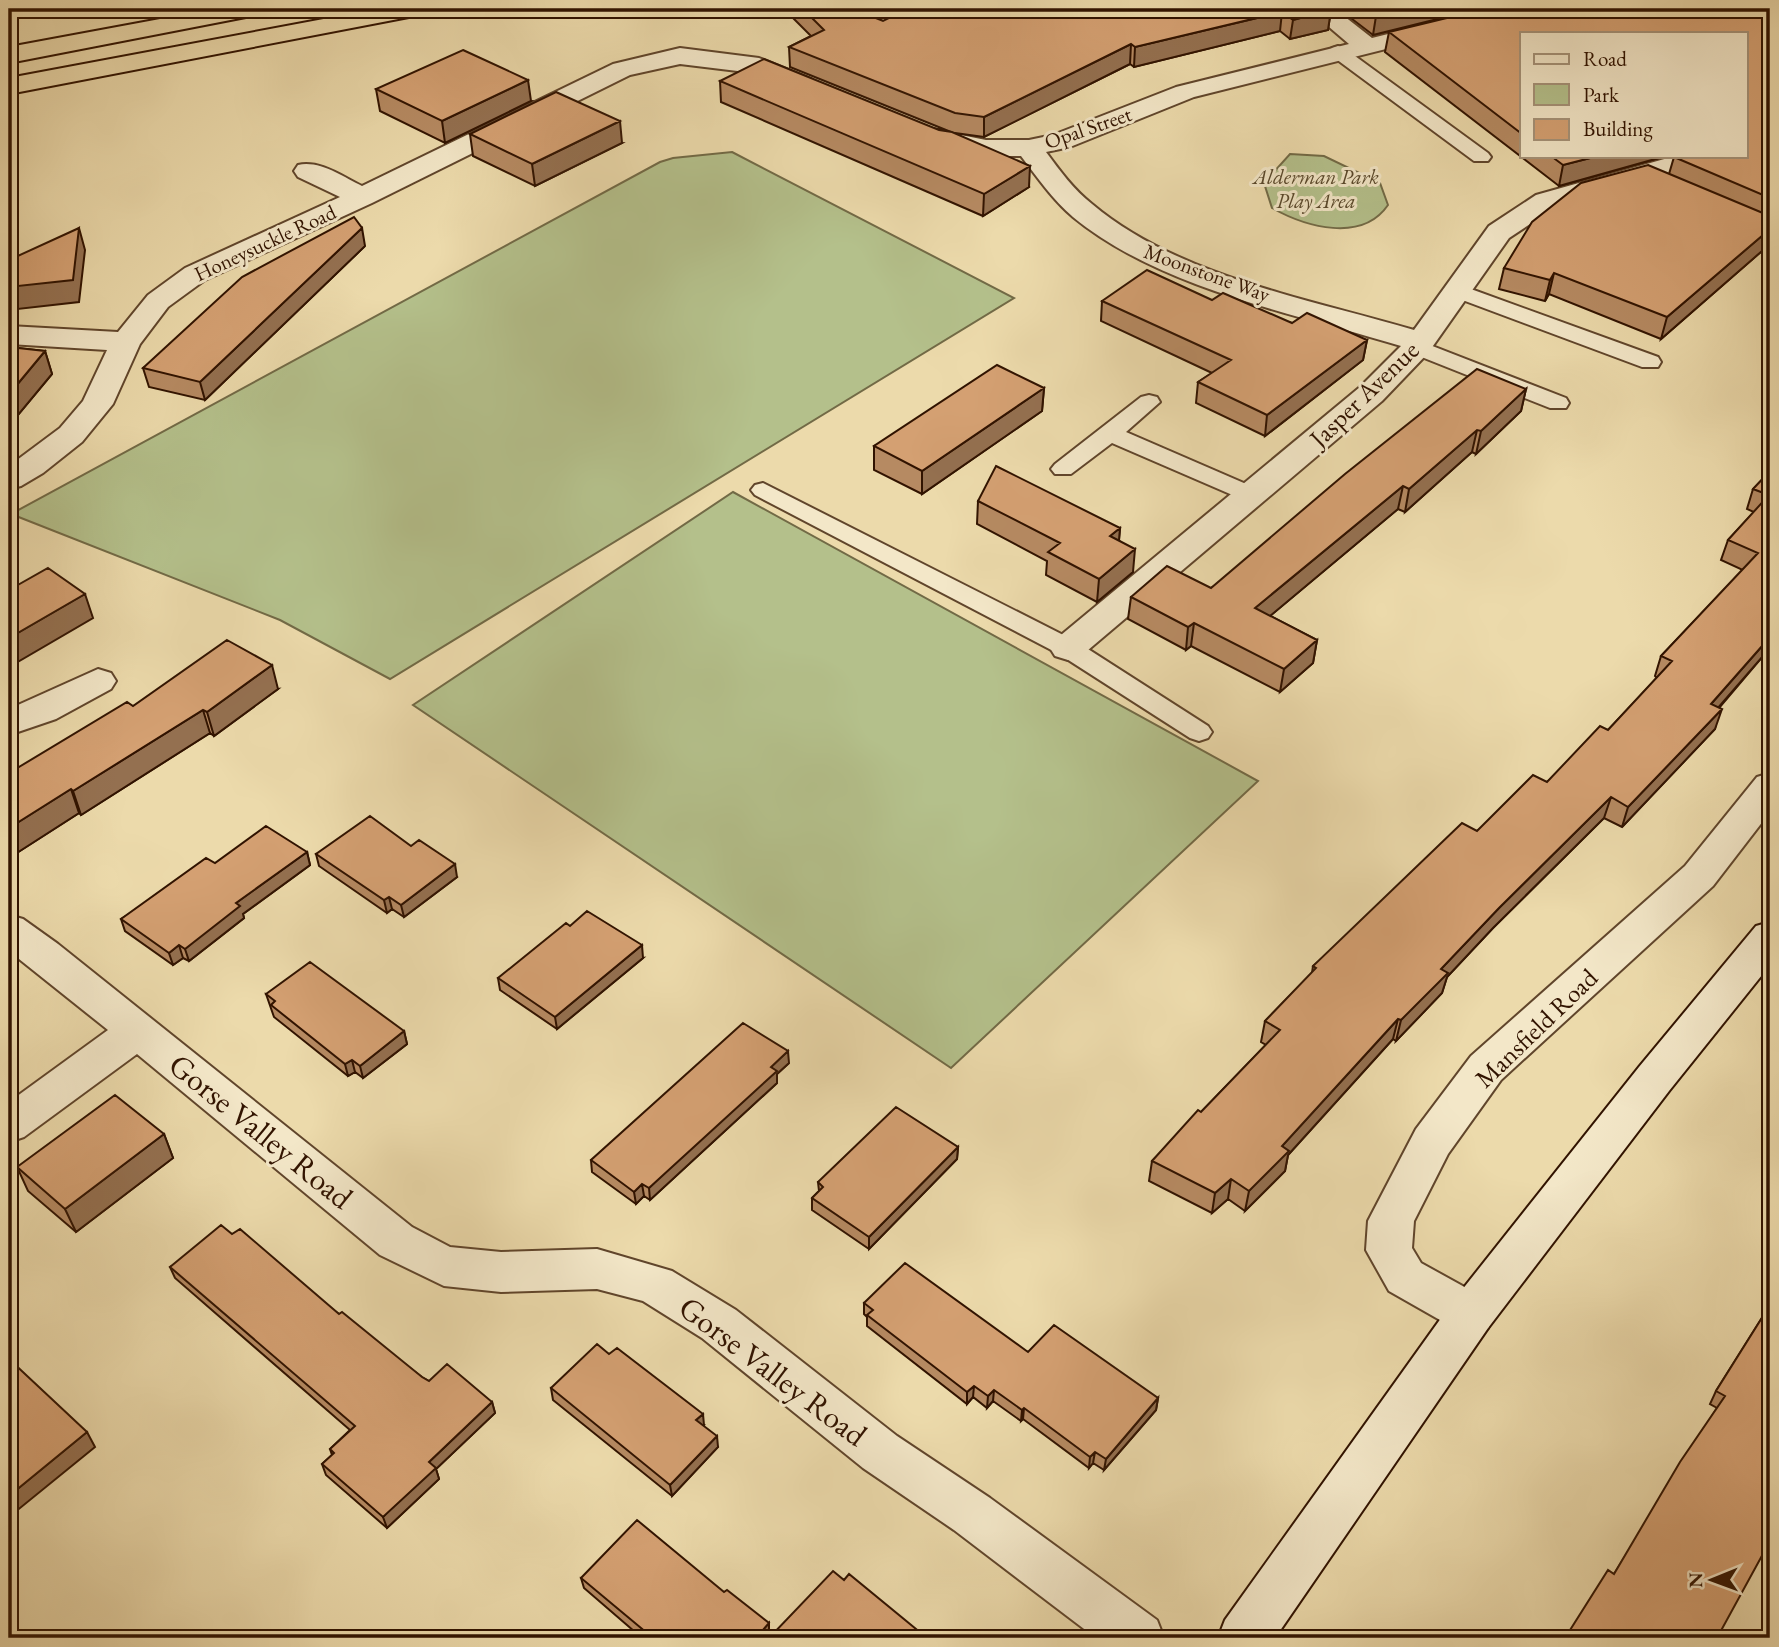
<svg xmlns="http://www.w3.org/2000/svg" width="1779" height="1647" font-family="'EB Garamond',serif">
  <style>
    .green { fill: #b4c08b; stroke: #726a46; stroke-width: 2 }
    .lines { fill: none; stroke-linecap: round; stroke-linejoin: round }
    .service-casing { stroke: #60452b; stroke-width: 4 }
    .minor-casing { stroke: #60452b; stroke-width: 4 }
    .secondary-casing { stroke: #311300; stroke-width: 4 }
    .trunk-casing { stroke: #311300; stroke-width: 4 }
    .service { fill: #f3e7c8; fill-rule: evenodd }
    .minor { fill: #f3e7c8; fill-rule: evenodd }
    .secondary { fill: #f3e7c8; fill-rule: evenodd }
    .trunk { fill: #ecdaab; fill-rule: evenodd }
    .wall { fill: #b68a62; stroke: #311300; stroke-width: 2 }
    .shaded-wall { fill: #947050; stroke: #311300; stroke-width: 2 }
    .building { fill: #d4a072; stroke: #311300; stroke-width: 2 }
    .labels { text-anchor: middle; stroke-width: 6; stroke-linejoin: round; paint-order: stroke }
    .far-street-label { font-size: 21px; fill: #311300; stroke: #f3e7c8 }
    .far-park-label { font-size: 21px; font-style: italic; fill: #58472a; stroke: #f3e7c8 }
    .street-label { font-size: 26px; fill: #311300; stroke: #f3e7c8 }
    .near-street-label { font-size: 32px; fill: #311300; stroke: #f3e7c8 }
  </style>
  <rect width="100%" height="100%" fill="#ecdaab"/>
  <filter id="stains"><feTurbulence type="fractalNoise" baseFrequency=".00286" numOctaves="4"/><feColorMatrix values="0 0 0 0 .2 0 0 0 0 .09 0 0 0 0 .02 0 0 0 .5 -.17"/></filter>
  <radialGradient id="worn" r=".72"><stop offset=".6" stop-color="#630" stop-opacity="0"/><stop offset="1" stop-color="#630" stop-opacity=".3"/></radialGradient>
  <path class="green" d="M732,152L1014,298L390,679L280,620L11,514L660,162L673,158Z
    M1290,154L1324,156L1380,183L1388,205C1362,243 1306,227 1272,208L1264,183Z
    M733,492L1258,781L951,1068L413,705Z"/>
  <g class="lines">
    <g class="service-casing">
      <path id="service" d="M1338,46L1344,48L1488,153L1491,157L1488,161H1474L1332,56L1329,52L1332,48Z
        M1457,284L1658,357L1661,362L1658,367H1642L1449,295L1446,290L1449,285Z
        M1417,340L1566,398L1569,403L1566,408H1550L1409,352L1406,347L1409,342Z
        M1149,395L1157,397L1160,402L1126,432L1260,490L1264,495L1260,500L1252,502L1244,500L1112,443L1071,474H1055L1051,469L1055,464L1141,397Z
        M763,483L1077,642L1208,726L1212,732L1208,738L1199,741L1190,738L1059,654L755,495L751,490L755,485Z"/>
    </g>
    <g class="minor-casing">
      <path id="minor" d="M1308,9H1335L1372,38L1488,9H1529L1526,14L1194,97L1070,147L1046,152C1060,171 1074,190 1092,204C1177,276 1309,299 1414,330L1489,226L1536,195L1675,156H1718L1714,162L1556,207L1509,238L1428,353L1382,401L1081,656L1068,660L1055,656L1050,648L1055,640L1360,387L1401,346C1296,314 1159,288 1073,217C1053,200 1037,177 1021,156H986L927,144L923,138L927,132L936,130L986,140H1029L1053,135L1176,87L1349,44Z
        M680,48L759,58L811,79L815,84L811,89L802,92L793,89L754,73L680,64L630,75L372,203L205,280L168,307L140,344L113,404L82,442L43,473L21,486L9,489V466L60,428L83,401L107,350L9,344V326L118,332L148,295L185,268L340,197L298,177L294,171L298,165C320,160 343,177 362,186L613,64Z
        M98,669L111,673L116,681L111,689L56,719L9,735V709Z
        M1770,773V812L1713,886L1501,1080L1448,1154L1414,1221L1412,1248L1421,1263L1488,1300L1494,1314L1488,1328L1471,1334L1454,1328L1389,1291L1366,1250L1368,1221L1416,1129L1471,1056L1685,866L1757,777Z
        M9,915L23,919L58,944L412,1227L450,1247L501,1252L597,1249L672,1271L736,1310L897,1436L990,1498L1157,1620L1164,1638H1096L954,1530L863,1468L702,1338L643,1301L597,1289L501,1292L444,1286L380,1255L137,1054L24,1137L9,1142V1102L108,1030L9,951Z"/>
    </g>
    <g class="secondary-casing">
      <path id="secondary" d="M1770,922V965L1669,1091L1488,1328L1275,1638H1218L1225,1620L1454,1300L1639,1067L1756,926Z"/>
    </g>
    <g class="trunk-casing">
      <path id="trunk" d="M214,9H263L260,14L251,16L9,63V47Z
        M377,9H426L423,14L414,16L9,94V78Z"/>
    </g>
    <use href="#service" class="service"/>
    <use href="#minor" class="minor"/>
    <use href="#secondary" class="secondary"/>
    <use href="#trunk" class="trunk"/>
  </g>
  <path class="wall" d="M784,9H853L883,21L1331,10L1328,30L1290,39L1280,31L1134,67L1130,64L984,137L955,133L1029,187L983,216L721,102L720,81L951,132L790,67L789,47L811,36Z
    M1339,9H1478L1373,35Z
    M1592,9H1770V244L1661,339L1549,294L1545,301L1499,289L1504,268L1669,174L1674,157L1746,156V33H1522V156H1666L1559,186L1385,52L1389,32L1601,15Z
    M376,89L531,101L445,143L380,111Z
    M470,134L622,143L535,186L473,156Z
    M365,246L205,400L149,387L143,368Z
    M1212,300L1292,323L1367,340L1363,360L1265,436L1196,403L1198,382L1212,373L1101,321L1102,301Z
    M9,347L45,351L52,374L18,415L9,414Z
    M1044,388L1042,411L922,494L874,470V446Z
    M1526,389L1521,411L1476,454L1472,452L1405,512L1398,509L1270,616L1317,640L1313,663L1280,692L1191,646L1186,650L1128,619L1131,597L1211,588Z
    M1770,471V648L1719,708L1715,729L1622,827L1604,818L1493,928L1447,977L1442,993L1396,1041L1393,1039L1288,1155L1285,1171L1245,1211L1228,1199L1212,1213L1149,1181L1152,1161L1201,1112L1266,1045L1261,1042L1265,1021L1312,973L1313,966L1477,831L1547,782L1608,730L1657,678L1655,676L1661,656L1743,570L1721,560L1728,540L1754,512L1747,509L1753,489Z
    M978,501L1120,528L1119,540L1133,572L1097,602L1046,575L1047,561L977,524Z
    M278,689L214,736L210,733L81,815L79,813L9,858V773L133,706Z
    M411,846L457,877L404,917L392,909L387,913L319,866L316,854Z
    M307,852L310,865L243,914L244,918L189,961L183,958L173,965L125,931L121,919L215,863Z
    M643,958L557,1029L500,990L498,978Z
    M266,994L404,1031L407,1044L363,1078L355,1072L348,1076L274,1017Z
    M789,1063L777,1074V1083L650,1200L644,1196L636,1204L592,1172L591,1160Z
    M164,1134L173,1158L76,1232L28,1191L17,1167Z
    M958,1147L957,1159L869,1249L812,1210V1198L819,1191L818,1182Z
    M232,1234L339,1314L422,1377L429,1381L492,1402L495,1413L436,1469L439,1479L387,1528L326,1475L322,1464L332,1455L330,1449L350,1430L175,1278L170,1267Z
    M864,1303L1028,1352L1158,1398L1156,1410L1104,1470L1093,1463L1089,1468L1023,1419L1021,1421L993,1401L987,1408L973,1397L967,1404L867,1326V1317L864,1314Z
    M1770,1305V1544L1769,1543L1614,1574L1717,1408L1710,1404L1716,1391Z
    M551,1388L704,1425L703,1426L718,1447L672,1496L553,1400Z
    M581,1578L724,1592L769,1634L766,1638H642L584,1588Z"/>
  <path class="shaded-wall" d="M1403,9H1478L1373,35L1376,16Z
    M1331,10L1328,30L1290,39L1293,20Z
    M1282,12L1280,31L1134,67L1135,47Z
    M1131,44L1130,64L984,137V117Z
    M528,80L531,101L445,143L442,121Z
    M620,121L622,143L535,186L532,164Z
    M1598,156H1666L1559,186L1563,165Z
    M1030,166L1029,187L983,216L984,194Z
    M79,228L85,250L79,302L9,310V287Z
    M362,228L365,246L205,400L200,382Z
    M1770,229V244L1661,339L1667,317Z
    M1554,273L1549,294L1545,301L1550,280Z
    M1367,340L1363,360L1265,436L1267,415Z
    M45,351L52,374L18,415L11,392Z
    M1044,388L1042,411L922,494V471Z
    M1526,389L1521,411L1476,454L1481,431Z
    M1477,430L1472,452L1405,512L1409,489Z
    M1403,486L1398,509L1252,631L1255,608Z
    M1120,528L1118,552L1110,536Z
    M1135,549L1133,572L1097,602L1099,579Z
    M85,594L93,618L9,667V638Z
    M1194,623L1191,646L1186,650L1188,627Z
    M1770,637V648L1704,724L1711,704Z
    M1317,640L1313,663L1280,692L1284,669Z
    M272,665L278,689L214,736L207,712Z
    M1722,709L1715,729L1622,827L1628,807Z
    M203,710L210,733L81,815L73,791Z
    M71,789L79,813L9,858V828Z
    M1611,797L1604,818L1493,928L1447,977L1442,993L1396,1041L1401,1020L1441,969L1499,908Z
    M307,852L310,865L243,914L244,918L189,961L185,949L236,903Z
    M455,864L457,877L404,917L401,905Z
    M389,897L392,909L387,913L384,900Z
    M179,945L183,958L173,965L169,953Z
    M642,945L643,958L557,1029L555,1017Z
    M1398,1019L1393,1039L1288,1155L1285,1171L1245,1211L1249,1191L1282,1146Z
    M9,1025L13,1034L9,1037Z
    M404,1031L407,1044L363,1078L360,1066Z
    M788,1051L789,1063L777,1074V1083L650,1200L649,1188L771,1067Z
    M352,1060L355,1072L348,1076L345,1064Z
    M164,1134L173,1158L76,1232L65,1209Z
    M958,1147L957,1159L869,1249V1237Z
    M1231,1179L1228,1199L1212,1213L1215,1193Z
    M642,1184L644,1196L636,1204L634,1192Z
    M974,1386L973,1397L967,1404V1392Z
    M994,1390L993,1401L987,1408L988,1396Z
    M1158,1398L1156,1410L1104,1470L1106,1459Z
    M492,1402L495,1413L436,1469L439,1479L387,1528L383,1517L429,1462Z
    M1024,1408L1023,1419L1021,1421L1022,1410Z
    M703,1414L704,1425L697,1432L696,1420Z
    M87,1432L95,1447L9,1517V1496Z
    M717,1436L718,1447L672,1496L670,1485Z
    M1095,1452L1093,1463L1089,1468L1090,1457Z
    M769,1623V1634L766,1638H756Z"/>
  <path class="building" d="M803,9H853L883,21L907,9H1329L1331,10L1293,20L1282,12L1135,47L1131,44L984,117L955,113L789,47L824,30Z
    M1367,9H1403L1376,16Z
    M1484,9H1586L1595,16L1627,15L1626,11L1623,9H1770V198L1674,157L1679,156H1746V33H1522V134L1389,32Z
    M463,50L528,80L442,121L376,89Z
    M764,59L939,130L952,132L1030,166L984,194L720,81Z
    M556,92L620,121L532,164L470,134Z
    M1551,156H1598L1563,165Z
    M1648,165L1770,216V229L1667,317L1554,273L1550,280L1504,268L1532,222L1581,183Z
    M354,217L362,228L200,382L143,368L242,277Z
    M79,228L73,280L9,287V260Z
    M1147,270L1212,300L1223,293L1292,323L1307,313L1367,340L1267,415L1198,382L1231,360L1102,301Z
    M9,347L45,351L11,392H9Z
    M997,365L1044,388L922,471L874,446Z
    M1477,369L1526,389L1481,431L1477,430L1409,489L1403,486L1255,608L1317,640L1284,669L1194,623L1188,627L1131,597L1167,566L1211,588L1345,474Z
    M996,466L1120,528L1110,536L1135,549L1099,579L1048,552L1060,543L978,501Z
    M1770,471V637L1711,704L1722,709L1628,807L1611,797L1499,908L1441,969L1448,973L1401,1020L1398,1019L1282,1146L1289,1151L1249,1191L1231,1179L1215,1193L1152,1161L1198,1110L1201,1112L1280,1030L1265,1021L1316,968L1313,966L1462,823L1477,831L1533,775L1547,782L1600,726L1608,730L1672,661L1661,656L1758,553L1728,540L1769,495L1753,489Z
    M48,568L85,594L9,638V590Z
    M227,640L272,665L207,712L203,710L73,791L71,789L9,828V773L127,702L133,706Z
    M370,816L411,846L419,840L455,864L401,905L389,897L384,900L316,854Z
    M266,826L307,852L236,903L240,906L185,949L179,945L169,953L121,919L206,858L215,863Z
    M587,911L642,945L555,1017L498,978L566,923L570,926Z
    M310,962L404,1031L360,1066L352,1060L345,1064L271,1005L275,1001L266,994Z
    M743,1023L788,1051L771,1067L777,1071L649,1188L642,1184L634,1192L591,1160Z
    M115,1095L164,1134L65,1209L17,1167Z
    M896,1107L958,1147L869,1237L812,1198L823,1187L818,1182Z
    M221,1225L232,1234L240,1229L339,1314L342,1312L422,1377L429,1381L447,1364L492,1402L429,1462L436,1468L383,1517L322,1464L334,1453L330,1449L355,1426L170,1267Z
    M905,1263L1028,1352L1054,1325L1158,1398L1106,1459L1095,1452L1090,1457L1024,1408L1022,1410L994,1390L988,1396L974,1386L967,1392L867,1315L873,1310L864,1303Z
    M1770,1305V1541L1717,1638H1565L1608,1570L1614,1574L1680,1462L1725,1396L1716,1391Z
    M597,1344L609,1354L617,1348L703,1414L696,1420L717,1436L670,1485L551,1388Z
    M9,1359L87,1432L9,1496Z
    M637,1520L724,1592L727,1590L769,1623L756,1638H653L581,1578Z
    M833,1571L844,1580L849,1574L927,1638H769Z"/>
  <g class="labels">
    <g class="far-street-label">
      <text transform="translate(1088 128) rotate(-19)" y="7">Opal Street</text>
      <text transform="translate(265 243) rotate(-25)" y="7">Honeysuckle Road</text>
      <text transform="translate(1207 273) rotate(20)" y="7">Moonstone Way</text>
    </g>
    <g class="far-park-label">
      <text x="1316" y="184">Alderman Park<tspan x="1316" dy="24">Play Area</tspan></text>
    </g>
    <g class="street-label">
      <text transform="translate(1364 394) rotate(-44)" y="9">Jasper Avenue</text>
      <text transform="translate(1536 1028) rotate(-44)" y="9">Mansfield Road</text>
    </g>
    <g class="near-street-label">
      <text transform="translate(261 1131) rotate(39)" y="11">Gorse Valley Road</text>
      <text transform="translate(773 1371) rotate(37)" y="11">Gorse Valley Road</text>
    </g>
  </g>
  <rect width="1779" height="1647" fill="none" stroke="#ecdaab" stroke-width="35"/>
  <rect x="10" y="10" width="1758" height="1626" fill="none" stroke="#311300" stroke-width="3.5"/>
  <rect x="18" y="18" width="1744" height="1612" fill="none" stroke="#311300" stroke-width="2"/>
  <rect x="1520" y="32" width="228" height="126" fill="#f3e7c8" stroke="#a59278" stroke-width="2"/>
  <rect x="1534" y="54" width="35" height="10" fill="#f3e7c8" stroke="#a59278" stroke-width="2"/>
  <text x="1583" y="66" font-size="21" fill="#311300">Road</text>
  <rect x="1534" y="84" width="35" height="21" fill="#b4c08b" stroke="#a59278" stroke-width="2"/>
  <text x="1583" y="102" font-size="21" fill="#311300">Park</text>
  <rect x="1534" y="119" width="35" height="21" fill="#d4a072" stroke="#a59278" stroke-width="2"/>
  <text x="1583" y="136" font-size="21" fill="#311300">Building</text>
  <g transform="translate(1712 1580) rotate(269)" stroke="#f3e7c8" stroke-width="5" paint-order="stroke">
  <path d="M0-5L12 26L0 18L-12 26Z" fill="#311300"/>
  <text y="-10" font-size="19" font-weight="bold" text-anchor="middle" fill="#311300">N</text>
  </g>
  <rect width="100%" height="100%" filter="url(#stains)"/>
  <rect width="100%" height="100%" fill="url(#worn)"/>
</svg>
